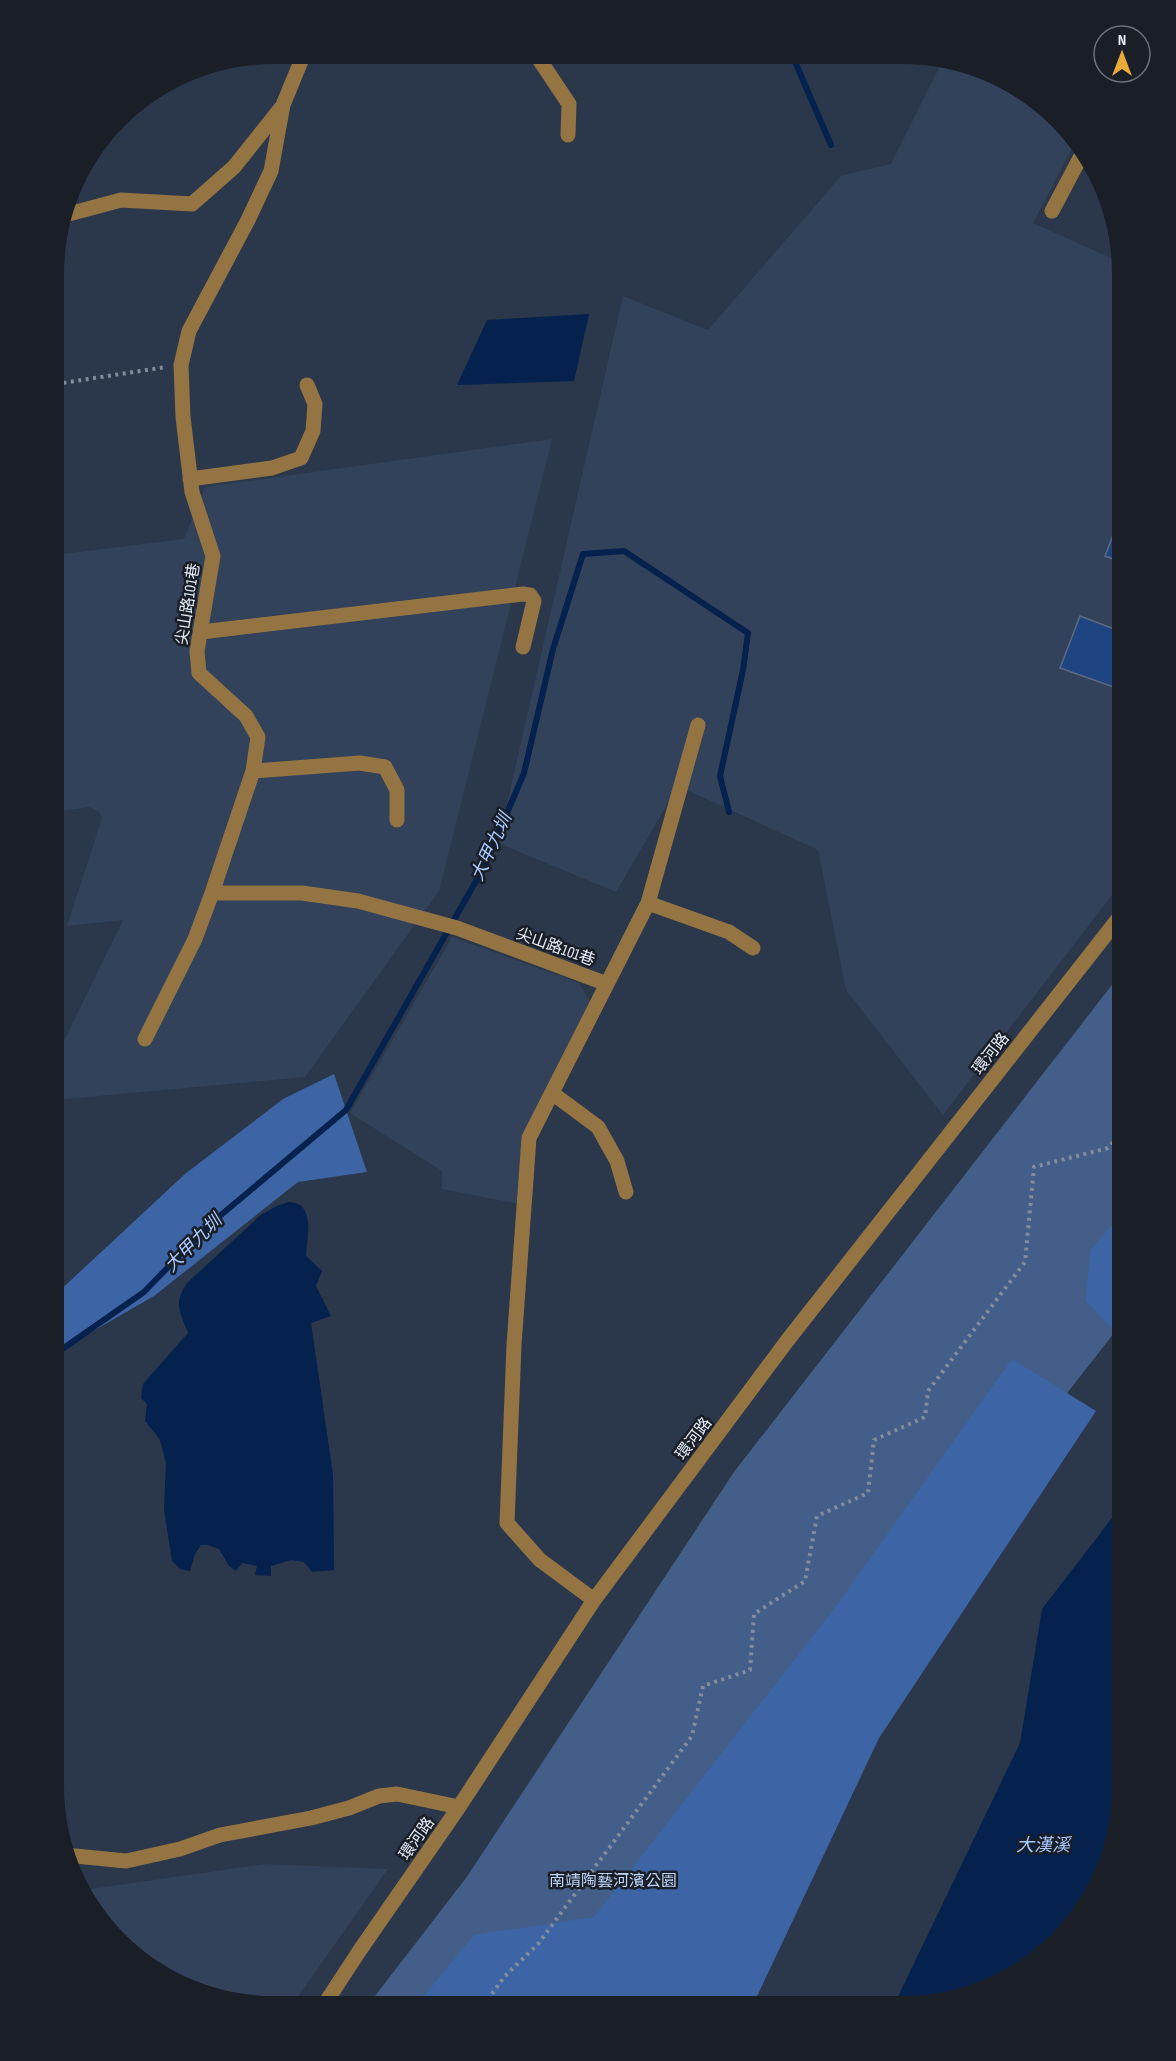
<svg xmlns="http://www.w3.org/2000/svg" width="1176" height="2061" font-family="'Sofia Sans Condensed','Noto Sans TC',sans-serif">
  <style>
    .built { fill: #32425a }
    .green { fill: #435e88 }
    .forest { fill: #3d65a6 }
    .water { fill: #05214e }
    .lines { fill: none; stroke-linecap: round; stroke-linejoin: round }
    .stream { stroke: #05214e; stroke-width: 6 }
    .building { fill: #1e4582; stroke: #5d6a80; stroke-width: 1.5 }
    .path { stroke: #828c9c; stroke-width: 4; stroke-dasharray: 3 4.5; stroke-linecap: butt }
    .minor { stroke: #937442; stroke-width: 15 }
    .labels { text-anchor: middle; stroke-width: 5; stroke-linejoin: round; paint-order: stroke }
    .street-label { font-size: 16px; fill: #e6eefb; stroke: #191e27 }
    .park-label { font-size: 16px; fill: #bed6fa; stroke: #191e27 }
    .water-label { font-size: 18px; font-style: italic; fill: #a6c9ff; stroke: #191e27 }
  </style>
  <rect width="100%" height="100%" fill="#2b374a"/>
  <path class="built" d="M944,58L1047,108L1073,147L1033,223L1120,262L1122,274V882L943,1115L846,990L818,850L678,786L616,892L498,843L623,296L708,330L841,176L891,164Z
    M552,439L439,891L305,1077L55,1100V1059L123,920L67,926L102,818L99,812L89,807L55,812V555L184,539L205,487Z
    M452,937L579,983L590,1002L538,1120L519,1204L442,1189V1171L350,1113Z
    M265,1864L388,1869L292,2005H245L140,1961L89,1906L91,1889Z"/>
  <path class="green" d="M1122,972V1323L788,1749L700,2006L368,2005L466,1878L734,1472Z"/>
  <path class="forest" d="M334,1074L367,1172L298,1182L154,1296L55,1353V1295L185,1174L283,1099Z
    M1122,1213V1339L1086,1301L1090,1251Z
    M1012,1359L1096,1411L879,1738L752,2007L416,2006L474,1935L594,1917L834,1609Z"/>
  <path class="water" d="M589,314L574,381L457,385L487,320Z
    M289,1202C316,1203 307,1237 306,1256L322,1271L316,1286L331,1316L311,1323L333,1475L334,1570L312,1572L304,1562L291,1560L271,1566V1576L255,1575L257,1566L242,1563L236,1571L229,1566L219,1549L208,1545H201L195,1554L190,1571L180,1569L172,1561L164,1509L166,1463L160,1440L145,1421L147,1404L141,1398L143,1384L188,1333C180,1311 173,1304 187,1283L262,1214L277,1206Z
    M1122,1505V1802L1105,1871L1076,1921L1036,1962L973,1995L893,2007L1020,1743L1042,1609Z"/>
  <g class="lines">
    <path class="stream" d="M793,57L831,145
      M55,1354L144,1292L209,1225L346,1110L484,867L524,773L553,649L583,554L624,551L748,633L743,670L720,776L729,812"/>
  </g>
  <path class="building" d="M1122,512V562L1105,556Z
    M1080,616L1122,632V690L1060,668Z"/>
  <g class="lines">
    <path class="path" d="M56,384L166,367
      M483,2006L505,1976L538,1944L692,1736L703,1686L750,1670L754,1614L805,1581L817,1516L868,1493L874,1440L925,1417L928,1391L1025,1262L1034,1167L1108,1148L1122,1132"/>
    <path class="minor" d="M304,54L283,105L271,171L248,220L189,331L181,365L183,417L192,492L213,556L197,651L199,673L246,716L258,737L253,771L212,893H302L358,901L457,928L607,984
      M537,56L569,104L568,135
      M1052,211L1080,158
      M65,215L121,200L192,204L234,167L281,108
      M190,479L272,468L301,458L313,431L315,404L307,385
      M201,632L523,594L530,595L534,601L523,647
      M253,771L360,763L385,767L397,790V820
      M648,903L729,932L753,948
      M145,1039L195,939L212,893
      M552,1093L598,1127L617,1161L626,1192
      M594,1600L540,1560L507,1523L514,1345L529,1138L648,903L698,725
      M65,1855L126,1861L180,1849L220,1835L311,1818L349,1808L379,1796L397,1794L459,1807
      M324,2005L360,1950L459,1807L594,1600L787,1341L1122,914"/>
  </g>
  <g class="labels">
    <g class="street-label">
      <text transform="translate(187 604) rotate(-81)" y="6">尖山路101巷</text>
      <text transform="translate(556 946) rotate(20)" y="6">尖山路101巷</text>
      <text transform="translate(990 1053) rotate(-52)" y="6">環河路</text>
      <text transform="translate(693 1438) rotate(-53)" y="6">環河路</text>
      <text transform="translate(416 1838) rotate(-55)" y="6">環河路</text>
    </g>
    <g class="park-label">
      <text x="613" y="1886">南靖陶藝河濱公園</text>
    </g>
    <g class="water-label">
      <text transform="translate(491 847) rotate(-65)" y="6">大甲九圳</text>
      <text transform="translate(193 1243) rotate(-45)" y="6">大甲九圳</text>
      <text x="1043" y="1851">大漢溪</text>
    </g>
  </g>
  <path d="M0 0H1176V2061H0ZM273 64H903A209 209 0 0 1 1112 273V1787A209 209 0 0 1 903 1996H273A209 209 0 0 1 64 1787V273A209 209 0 0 1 273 64Z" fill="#191e27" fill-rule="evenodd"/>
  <g transform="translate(1122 54)"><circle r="28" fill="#191e27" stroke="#6b717c" stroke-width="1.5"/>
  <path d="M0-4.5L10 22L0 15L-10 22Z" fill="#eaaa38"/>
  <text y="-9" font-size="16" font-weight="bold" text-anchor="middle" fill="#e6eefb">N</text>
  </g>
</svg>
